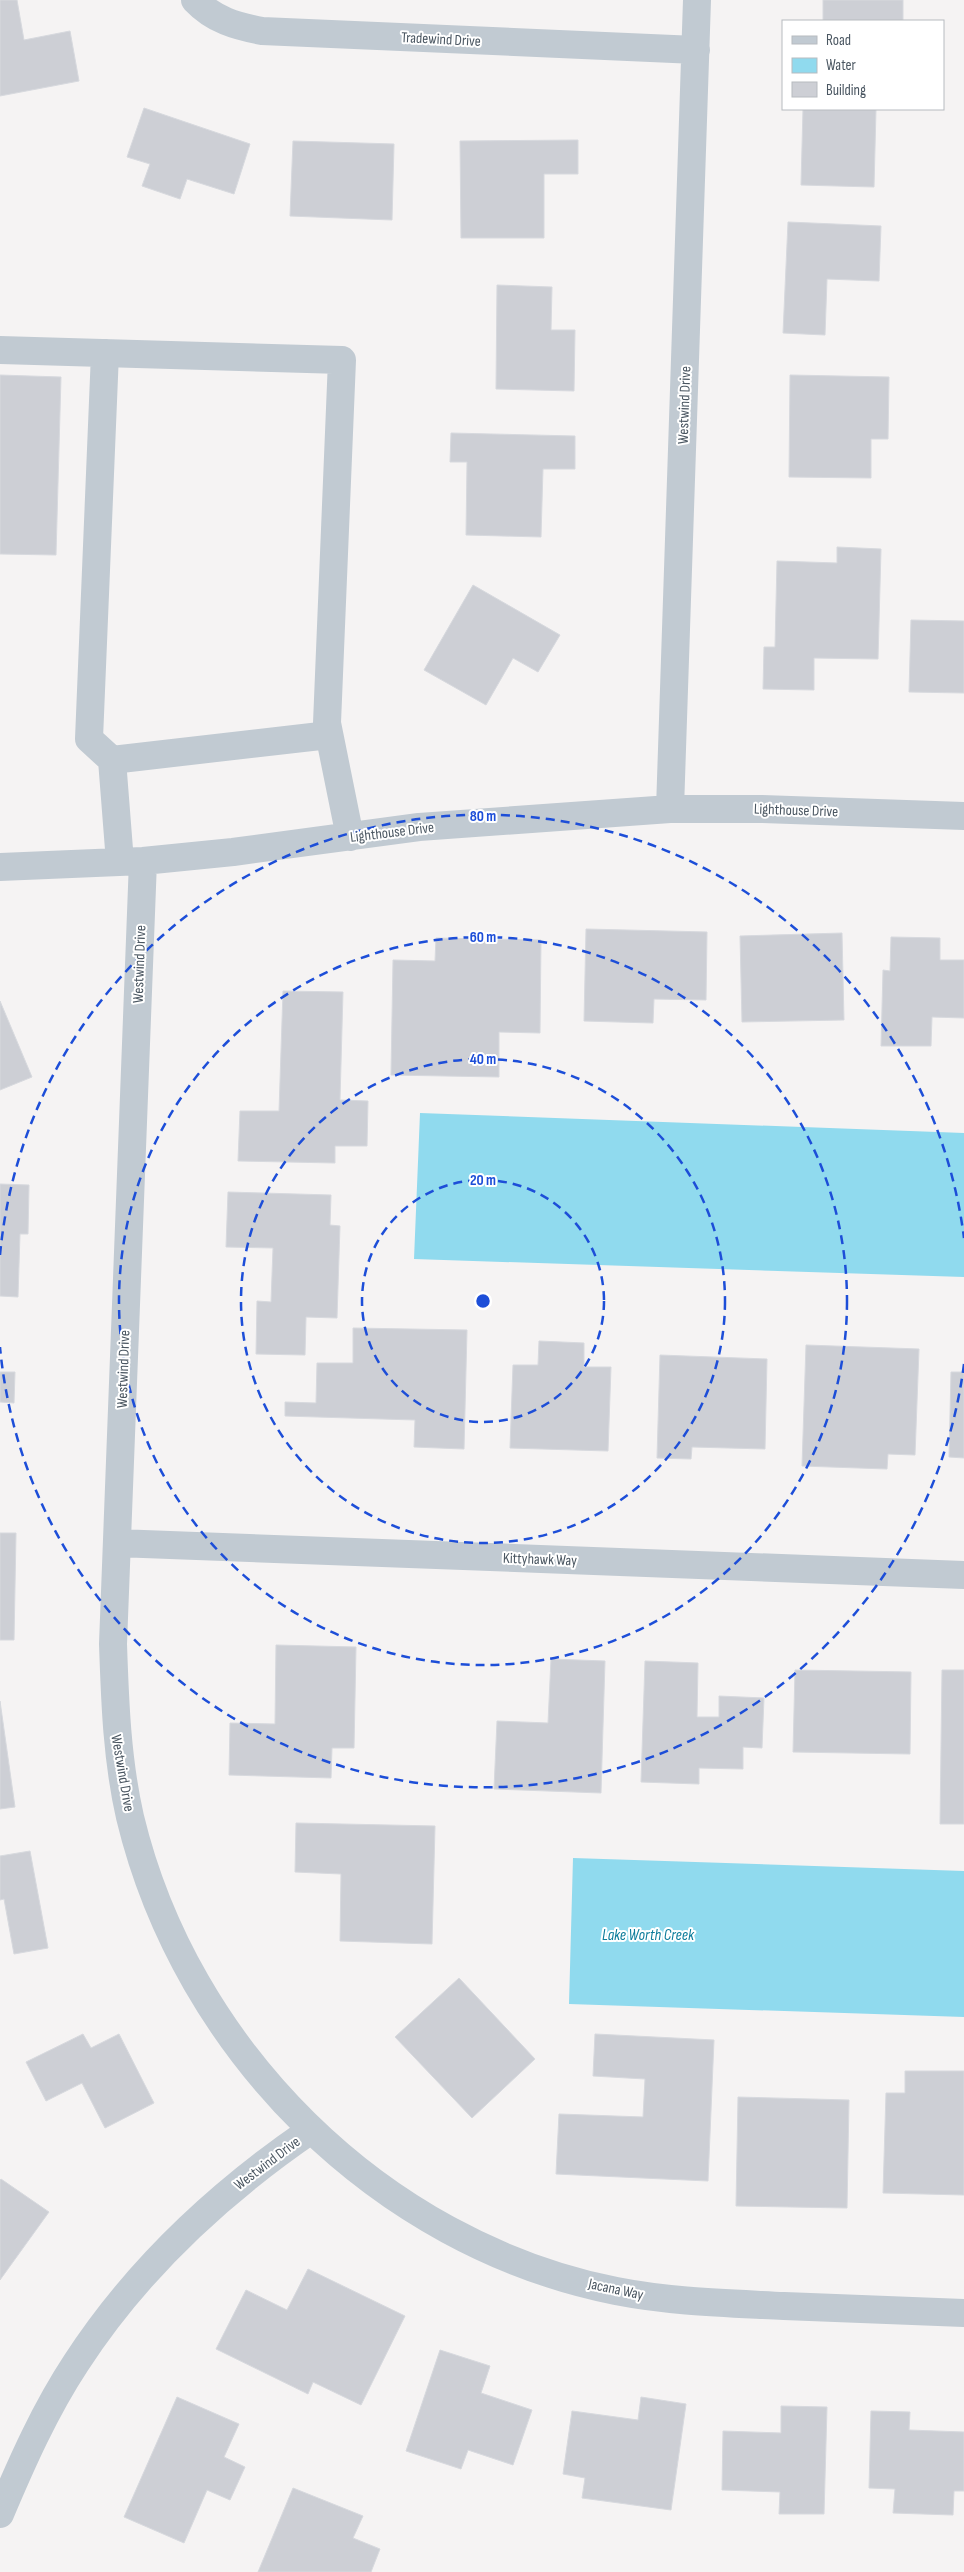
<svg xmlns="http://www.w3.org/2000/svg" width="964" height="2572" font-family="'Sofia Sans Condensed',sans-serif">
  <style>
    .water { fill: #90daee }
    .building { fill: #cdcfd5; stroke: #d7d9de }
    .lines { fill: none; stroke-linecap: round; stroke-linejoin: round }
    .minor { stroke: #c1cad2; stroke-width: 28 }
    .ring { fill: none; stroke: #1d4ed8; stroke-width: 2.5; stroke-dasharray: 9 6 }
    .labels { text-anchor: middle; stroke-width: 4; stroke-linejoin: round; paint-order: stroke }
    .street-label { font-size: 15px; fill: #4a5661; stroke: #fff }
    .water-label { font-size: 16px; font-style: italic; fill: #0c7c9b; stroke: #fff }
    .centre { fill: #1d4ed8; stroke: #fff; stroke-width: 2.5 }
    .ring-label { font-size: 15px; text-anchor: middle; font-weight: bold; fill: #1d4ed8; stroke: #fff; stroke-width: 4; stroke-linejoin: round; paint-order: stroke }
  </style>
  <rect width="100%" height="100%" fill="#f5f3f3"/>
  <path class="water" d="M420,1113L964,1133V1277L414,1259Z
    M573,1858L964,1871V2017L569,2004Z"/>
  <path class="building" d="M0,0H17L24,40L70,31L79,81L0,96Z
    M823,0H903V21H823Z
    M144,108L250,144L234,194L187,179L180,199L142,186L150,164L127,157Z
    M803,109H876L874,187L801,185Z
    M578,140V174H544V238H461L460,141Z
    M293,141L394,144L392,220L290,216Z
    M788,222L881,226L879,281L827,279L825,335L783,333Z
    M497,285L552,287L551,330H575L574,391L496,389Z
    M0,375L61,377L56,555L0,554Z
    M790,375L889,377L888,439H871V478L789,477Z
    M451,433L575,436V469H543L541,537L466,535L467,462H450Z
    M837,547L881,549L878,659L814,658V690L763,689L764,647H775L777,561L837,563Z
    M473,585L560,635L538,672L513,658L486,705L424,670Z
    M911,620L964,621V693L909,692Z
    M586,929L707,932L706,1000L654,999L653,1023L584,1021Z
    M842,933L844,1020L742,1022L740,936Z
    M891,937L940,938V960H964V1018L932,1017L931,1046H881L883,970L890,971Z
    M436,938L541,940L540,1033L499,1032V1077L391,1075L393,960L435,961Z
    M283,991L343,992L340,1100L368,1101L367,1146H335V1163L238,1161L240,1111H279Z
    M0,1001L32,1077L0,1090Z
    M0,1184L29,1185L28,1234H20L18,1297L0,1296Z
    M228,1192L331,1195L330,1225L340,1226L337,1318L306,1317L305,1355L256,1354L257,1301L271,1302L273,1248L226,1247Z
    M353,1328L467,1330L464,1449L414,1447L415,1420L285,1416V1402L316,1403L317,1363H353Z
    M539,1341L584,1343V1367H611L608,1451L510,1448L513,1365H538Z
    M806,1345L919,1349L915,1455L888,1454L887,1469L802,1466Z
    M660,1355L767,1359L765,1449L692,1447L691,1459L657,1458Z
    M0,1372H15L14,1403L0,1402Z
    M951,1372H964V1458L949,1457Z
    M0,1533H16L14,1640H0Z
    M276,1645L356,1647L354,1748H332L331,1778L229,1775L230,1723L275,1724Z
    M551,1659L605,1661L601,1793L494,1789L497,1721L548,1723Z
    M645,1661L698,1663L697,1717H719V1696L764,1698L762,1748L743,1747V1769L699,1768V1784L641,1782Z
    M795,1670L911,1672L910,1754L793,1752Z
    M942,1670H964V1824H940Z
    M0,1701L15,1807L0,1809Z
    M296,1823L435,1826L432,1944L340,1941L341,1874L295,1872Z
    M30,1851L48,1948L14,1954L4,1899L0,1900V1856Z
    M459,1978L535,2059L472,2118L395,2037Z
    M83,2034L91,2048L119,2034L154,2103L105,2128L82,2083L46,2101L26,2062Z
    M595,2034L714,2040L708,2181L556,2174L559,2114L643,2117L645,2079L593,2076Z
    M905,2071H964V2195L883,2193L886,2093H905Z
    M738,2097L849,2100L847,2208L736,2206Z
    M1,2179L49,2212L0,2280V2180Z
    M308,2269L405,2316L361,2405L313,2382L308,2394L216,2349L246,2290L287,2310Z
    M440,2350L490,2366L481,2393L532,2410L513,2465L468,2450L461,2469L406,2451Z
    M177,2397L239,2424L224,2457L245,2467L230,2500L207,2490L184,2543L124,2517Z
    M641,2397L686,2404L671,2510L582,2498L585,2478L563,2474L572,2411L638,2420Z
    M781,2406L827,2407L824,2514H779L780,2492L722,2490L723,2431L781,2433Z
    M871,2411L910,2412L909,2430L964,2432V2491H954L953,2515L893,2513L895,2489L869,2488Z
    M293,2488L363,2516L353,2538L380,2549L371,2572H258Z"/>
  <g class="lines">
    <path class="minor" d="M195,0C214,20 236,26 262,31L696,50
      M0,350L342,360L327,723L350,837
      M105,353L89,739L112,760L120,862
      M112,760L329,735
      M670,809L697,0
      M143,861L113,1644C115,1703 117,1760 130,1817C186,2050 380,2244 616,2291C672,2302 727,2303 784,2306C844,2308 904,2311 964,2313
      M0,867L143,861L233,852L419,827L670,809H762L964,816
      M117,1543L964,1575
      M0,2514C22,2462 45,2410 76,2363C137,2269 219,2193 311,2130"/>
  </g>
  <g class="ring">
    <circle cx="483" cy="1301" r="121"/>
    <circle cx="483" cy="1301" r="242"/>
    <circle cx="483" cy="1301" r="364"/>
    <path d="M964 1364A485 485 0 0 1 0 1347M0 1255A485 485 0 0 1 964 1238"/>
  </g>
  <g class="labels">
    <g class="street-label">
      <text transform="translate(441 39) rotate(3)" y="5">Tradewind Drive</text>
      <text transform="translate(684 405) rotate(-88)" y="5">Westwind Drive</text>
      <text transform="translate(796 810) rotate(2)" y="5">Lighthouse Drive</text>
      <text transform="translate(392 832) rotate(-7)" y="5">Lighthouse Drive</text>
      <text transform="translate(139 964) rotate(-88)" y="5">Westwind Drive</text>
      <text transform="translate(123 1369) rotate(-88)" y="5">Westwind Drive</text>
      <text transform="translate(540 1559) rotate(2)" y="5">Kittyhawk Way</text>
      <text transform="translate(123 1773) rotate(80)" y="5">Westwind Drive</text>
      <text transform="translate(267 2163) rotate(-37)" y="5">Westwind Drive</text>
      <text transform="translate(616 2289) rotate(12)" y="5">Jacana Way</text>
    </g>
    <g class="water-label">
      <text x="648" y="1940">Lake Worth Creek</text>
    </g>
  </g>
  <circle cx="483" cy="1301" r="8" class="centre"/>
  <g class="ring-label">
    <text x="483" y="821">80 m</text>
    <text x="483" y="942">60 m</text>
    <text x="483" y="1064">40 m</text>
    <text x="483" y="1185">20 m</text>
  </g>
  <rect x="782" y="20" width="162" height="90" fill="#ffffff" stroke="#b7bbc0"/>
  <rect x="792" y="36" width="25" height="8" fill="#c1cad2" stroke="#b7bbc0"/>
  <text x="826" y="45" font-size="15" fill="#4a5661">Road</text>
  <rect x="792" y="58" width="25" height="15" fill="#90daee" stroke="#b7bbc0"/>
  <text x="826" y="70" font-size="15" fill="#4a5661">Water</text>
  <rect x="792" y="82" width="25" height="15" fill="#cdcfd5" stroke="#b7bbc0"/>
  <text x="826" y="95" font-size="15" fill="#4a5661">Building</text>
</svg>
